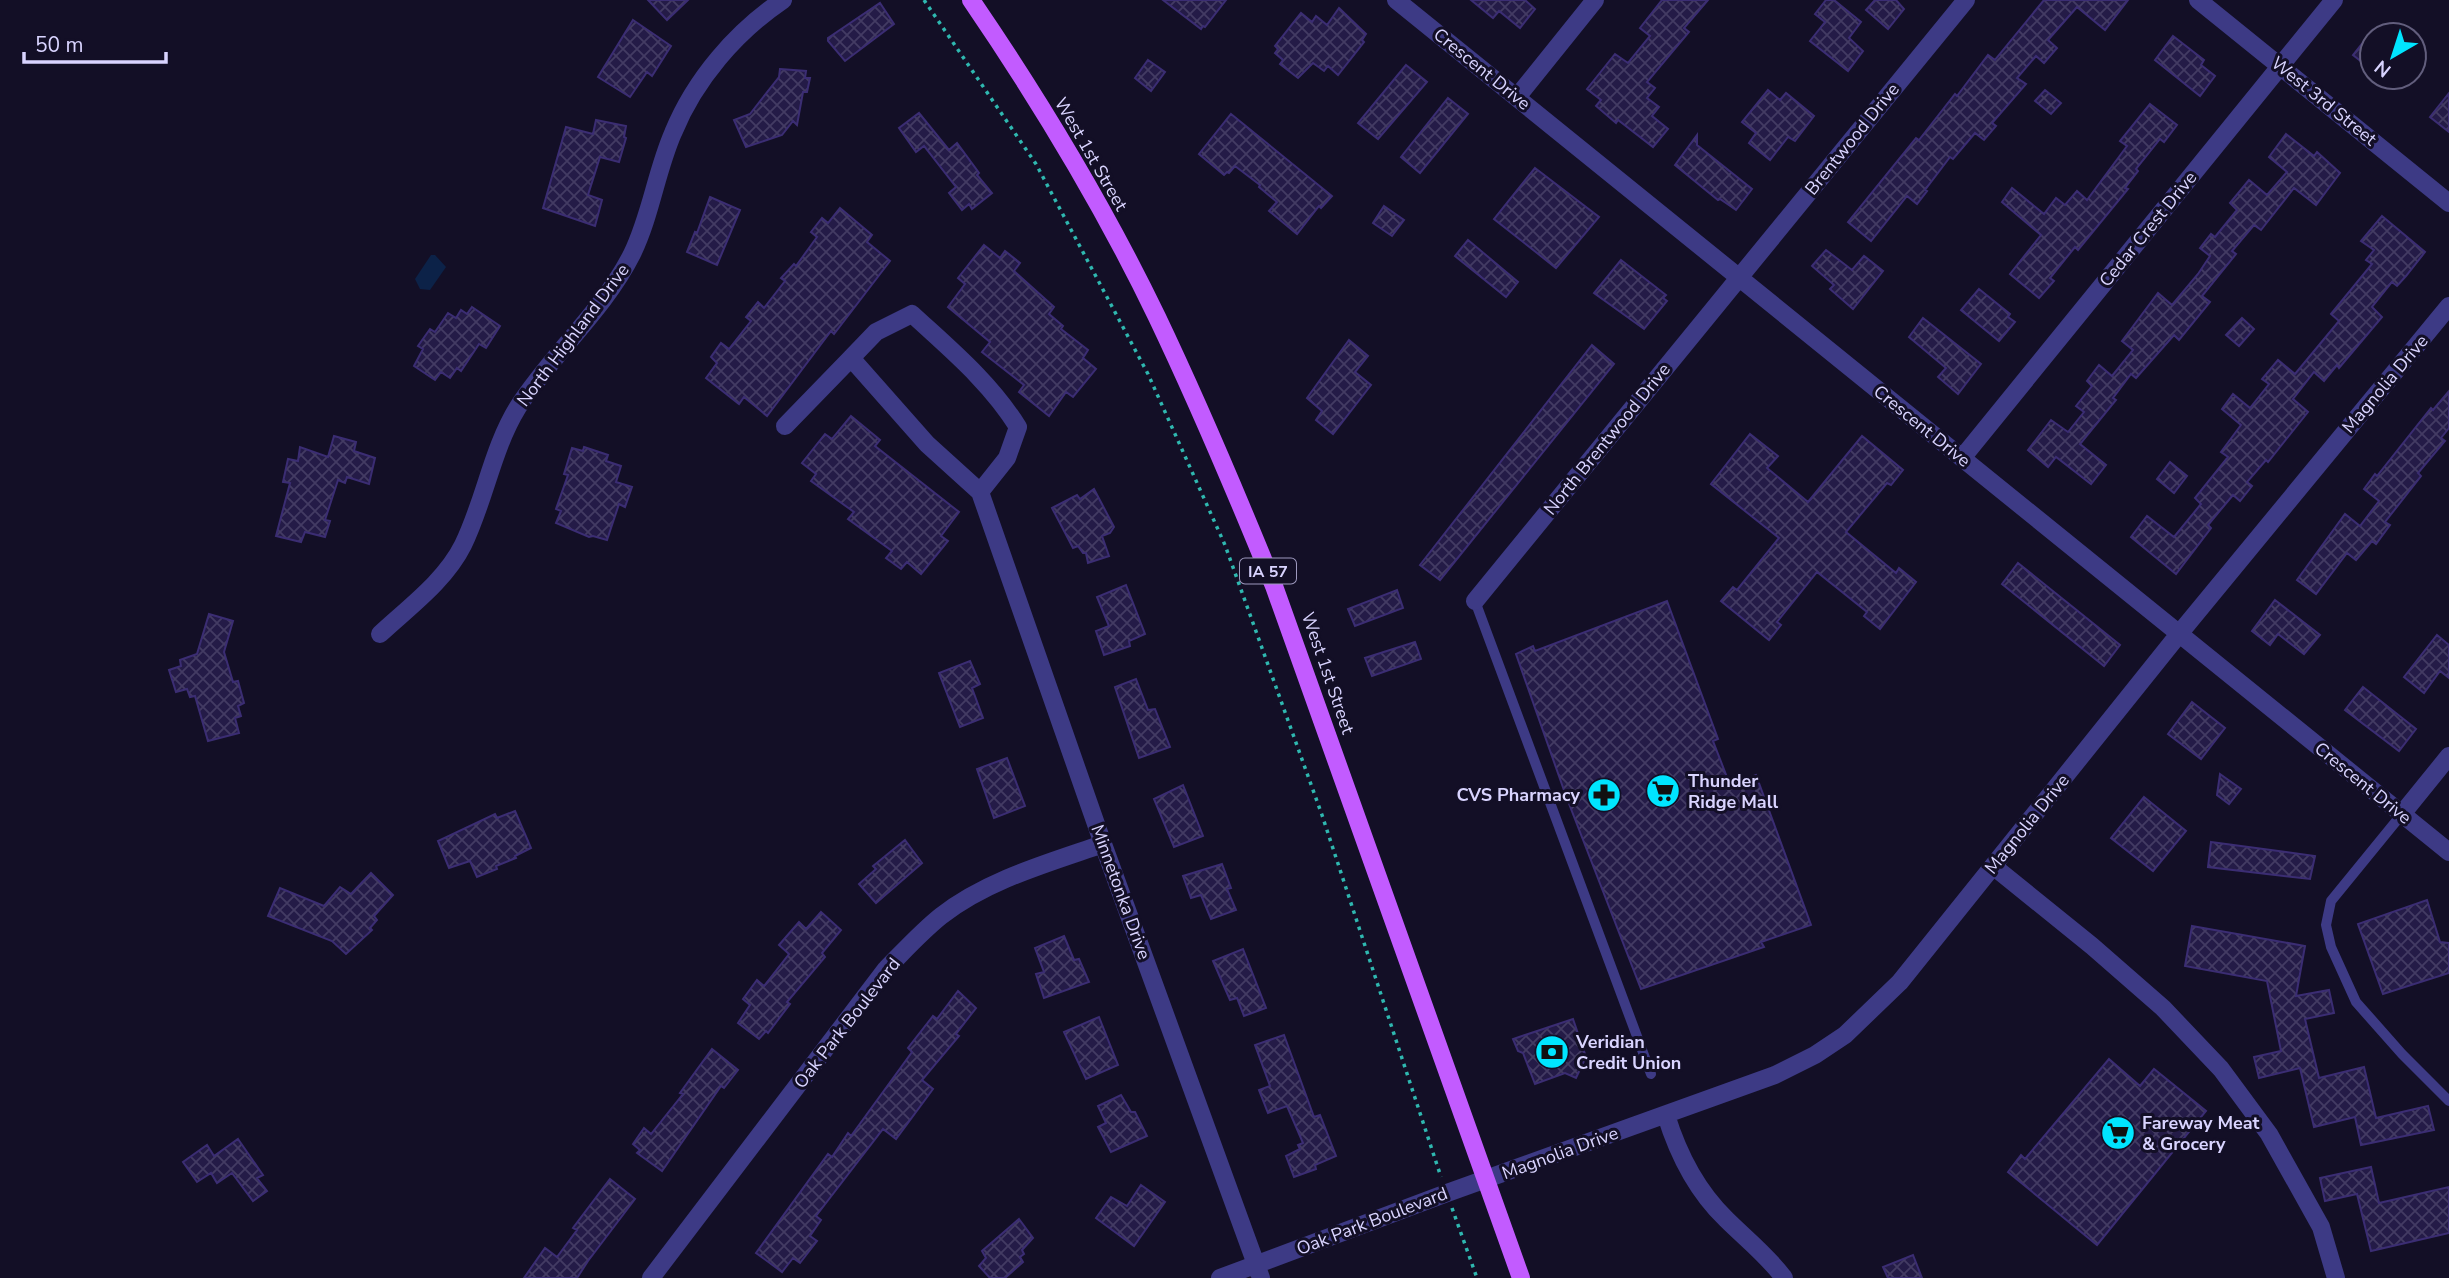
<svg xmlns="http://www.w3.org/2000/svg" width="2449" height="1278" font-family="'Nunito Sans',sans-serif">
  <style>
    .water { fill: #0c2248 }
    .building { fill: url(#building-cross-hatch); stroke: #3b2d73; stroke-width: 2 }
    .lines { fill: none; stroke-linecap: round; stroke-linejoin: round }
    .path { stroke: #2fb8b0; stroke-width: 3.5; stroke-dasharray: 3.5 5; stroke-linecap: butt }
    .service { stroke: #3d3a85; stroke-width: 10 }
    .minor { stroke: #3d3a85; stroke-width: 18 }
    .primary { stroke: #c25bff; stroke-width: 18 }
    .labels { text-anchor: middle; stroke-width: 6; stroke-linejoin: round; paint-order: stroke }
    .shield { fill: #130f26; stroke: #9e99be; stroke-width: 2 }
    .shield-label { font-size: 16px; font-weight: bold; fill: #d9d4ff }
    .street-label { font-size: 18px; fill: #d9d4ff; stroke: #130f26 }
    .poi-label { font-size: 18px; font-weight: bold; fill: #d9d4ff; stroke: #130f26; text-anchor: start }
  </style>
  <defs>
    <pattern id="building-cross-hatch" width="8" height="8" patternUnits="userSpaceOnUse" patternTransform="scale(1.75)"><rect width="8" height="8" fill="#241b47"/><path d="M0 0l8 8M0 8l8-8" fill="none" stroke="#433b63"/></pattern>
  </defs>
  <rect width="100%" height="100%" fill="#130f26"/>
  <path class="water" d="M431,255H435L446,267L430,290L420,289L415,279Z"/>
  <path class="building" d="M648,0H688L667,20Z
    M1163,0H1226L1205,27L1203,26L1201,29Z
    M1471,0H1525L1535,9L1520,28L1499,11L1493,18Z
    M1662,0H1708L1684,28L1689,32L1647,82L1655,88L1647,98L1659,107L1652,116L1668,129L1653,147L1618,120L1616,123L1596,106L1601,100L1587,89L1615,54L1628,63L1650,36L1640,28Z
    M1826,0H1834L1861,22L1849,38L1863,51L1848,71L1810,41L1825,22L1815,14Z
    M1875,0H1896L1904,9L1888,29L1866,10Z
    M2044,0H2128L2105,30L2077,7L2048,40L2057,48L2044,63L2036,56L2017,78L2026,84L1992,123L1996,126L1984,140L1975,133L1953,159L1950,157L1925,190L1927,191L1917,204L1907,196L1871,241L1848,222L1916,138L1919,140L1955,94L1957,96L1988,55L1995,60Z
    M880,3L894,24L845,61L828,41V38Z
    M1339,8L1366,34L1362,40L1364,42L1338,75L1328,66L1324,71L1313,63L1298,78L1280,64L1283,60L1275,53L1278,49L1275,46L1301,13L1312,22L1316,16L1327,25Z
    M633,20L671,46L652,76L647,72L630,97L598,77Z
    M2372,31V70L2353,55Z
    M2173,36L2204,60L2201,65L2215,76L2200,96L2155,60Z
    M1148,60L1165,72L1151,91L1135,78Z
    M1406,65L1427,82L1378,139L1358,123Z
    M780,69L806,71L805,78H810L807,92H803L797,125L793,121L782,135L746,147L734,120L750,114L779,77Z
    M1768,90L1780,100L1786,93L1814,116L1795,141L1788,137L1770,160L1749,143L1756,133L1742,122Z
    M2045,90L2061,103L2051,114L2035,101Z
    M2449,93V132L2430,117Z
    M1448,98L1468,114L1420,173L1401,157Z
    M2150,104L2177,125L2164,142L2160,139L2136,169L2138,171L2125,188L2128,189L2078,250L2075,247L2050,278L2054,281L2039,298L2010,274L2041,235L2002,202L2012,188L2044,214L2056,198L2065,205L2077,191L2087,200L2127,146L2120,141Z
    M919,113L949,150L957,143L979,173L977,175L992,193L972,209L969,204L962,210L949,193L956,187L924,146L916,152L899,128Z
    M1231,114L1332,196L1321,208L1319,206L1297,234L1269,211L1277,202L1259,187L1260,185L1235,166L1229,173L1227,172L1224,175L1199,154Z
    M596,120L626,126L624,137L626,138L619,162L600,157L588,195L602,200L595,226L543,208L566,127L593,134Z
    M2286,134L2314,156L2317,152L2340,173L2316,205L2294,188L2261,230L2254,225L2232,251L2236,254L2202,296L2210,302L2179,340L2174,335L2136,378L2131,374L2113,398L2116,400L2080,444L2106,465L2091,484L2056,457L2048,467L2028,450L2051,420L2068,432L2084,412L2076,406L2092,386L2087,381L2099,365L2112,376L2133,350L2122,341L2158,293L2172,305L2198,274L2210,256L2200,248L2211,234L2215,237L2237,210L2230,203L2249,180L2267,195L2287,172L2269,157Z
    M1697,135V145L1752,189L1736,210L1720,199L1718,200L1675,165Z
    M1535,168L1599,217L1556,268L1494,219Z
    M710,197L740,210L717,265L687,252L695,232L697,233Z
    M1384,206L1404,220L1392,236L1373,223Z
    M840,208L872,235L867,242L890,261L834,334L831,331L767,416L744,397L739,404L706,378L717,363L711,357L721,343L729,349L751,321L746,317L758,302L764,308L785,281L781,278L794,264L796,266L817,237L811,232L822,218L828,223Z
    M2382,216L2425,252L2406,276L2397,286L2392,282L2372,307L2382,317L2339,368L2337,365L2324,381L2314,372L2293,399L2308,412L2268,462L2266,460L2247,482L2252,486L2240,501L2233,495L2208,525L2211,528L2176,574L2131,537L2147,516L2174,537L2201,504L2195,498L2228,457L2221,452L2241,425L2222,409L2233,394L2250,408L2269,384L2262,379L2278,360L2295,374L2339,321L2331,314L2372,264L2366,260L2374,250L2361,241Z
    M1468,240L1518,282L1506,297L1455,256Z
    M984,245L1000,258L1005,251L1020,263L1014,271L1054,307L1049,314L1063,326L1061,329L1088,350L1083,358L1096,369L1073,397L1066,392L1049,416L1019,392L1024,385L982,352L990,342L948,307L965,284L958,278Z
    M1826,250L1852,270L1864,256L1883,271L1853,309L1830,289L1834,285L1812,266Z
    M1621,260L1666,295L1663,298L1667,301L1644,329L1594,293Z
    M1979,289L2010,314L2008,317L2015,322L1999,341L1961,310Z
    M472,307L500,326L486,348L479,344L461,371L457,368L450,378L441,372L435,380L414,366L423,349L418,346L430,329L435,332L448,313L456,318L461,310L467,314Z
    M1923,318L1981,364L1958,394L1938,377L1946,368L1909,337Z
    M2242,318L2254,329L2239,346L2226,335Z
    M1349,340L1368,356L1355,372L1371,385L1333,434L1316,420L1322,411L1307,398Z
    M1592,345L1614,364L1440,580L1420,565Z
    M2449,391V428L2441,438L2445,441L2418,473L2421,476L2385,522L2390,525L2376,544L2372,541L2356,560L2347,553L2316,594L2297,580L2345,514L2360,526L2379,501L2364,489L2375,474L2377,476L2431,408L2433,410Z
    M851,416L880,440L875,446L959,512L941,536L948,541L921,574L907,562L901,569L886,558L892,551L848,519L854,512L811,481L816,474L802,463L825,434L832,439Z
    M1750,434L1778,456L1767,468L1808,502L1862,436L1903,470L1891,485L1887,483L1846,532L1896,573L1899,568L1916,582L1880,629L1864,616L1867,612L1817,572L1777,622L1781,625L1769,640L1721,601L1733,587L1737,590L1779,538L1711,484Z
    M334,436L356,442L354,451L375,458L369,484L347,477L345,483L338,480L325,520L330,521L325,537L305,532L301,542L276,536L290,483L283,482L288,459L298,461L300,447L328,457Z
    M584,447L608,455L606,461L621,466L616,482L632,487L625,507L619,504L607,540L593,536L589,537L556,523L561,511L556,509L568,475L564,474L572,448L583,451Z
    M2170,462L2187,476L2174,493L2157,479Z
    M1094,489L1114,527L1110,533L1102,536L1109,556L1088,563L1086,553H1083L1078,546L1073,548L1052,508L1077,495L1080,499Z
    M2018,563L2120,645L2104,666L2002,584Z
    M1126,585L1145,634L1129,641L1130,646L1104,655L1096,631L1109,626L1097,597Z
    M1397,590L1403,608L1355,626L1348,609Z
    M2275,600L2320,635L2304,654L2278,634L2270,645L2252,631Z
    M1667,601L1718,739L1713,741L1730,785L1756,775L1811,925L1761,942L1764,947L1641,989L1566,796L1516,654L1533,646L1535,651Z
    M209,614L233,621L224,652L233,682L238,681L244,703L238,706L241,716L235,718L239,733L208,741L195,696L190,697L187,689L176,692L169,670L181,666L180,660L197,654Z
    M2437,635L2449,645V678L2440,671L2424,693L2404,677Z
    M1415,642L1421,659L1372,676L1365,658Z
    M970,661L980,684L972,688L983,718L960,727L939,673Z
    M1136,679L1148,710L1155,709L1170,747L1139,758L1115,687Z
    M2363,687L2416,729L2399,751L2345,710Z
    M2192,702L2225,728L2201,759L2168,734Z
    M1007,758L1025,806L994,818L977,769Z
    M2220,774L2241,789L2229,804L2217,795Z
    M1183,785L1203,836L1174,847L1154,799Z
    M2144,797L2186,831L2153,871L2111,838Z
    M515,811L531,848L515,856L516,858L496,866L497,869L477,877L470,861L449,868L438,841L495,814L497,818Z
    M905,840L922,863L876,903L859,884L876,869L873,866Z
    M2211,842L2315,856L2310,879L2208,867Z
    M1222,864L1231,888L1227,889L1236,910L1211,919L1201,895L1191,898L1183,876Z
    M371,873L393,895L374,916L377,920L370,928L372,930L346,954L332,941L268,916L280,888L324,906L340,887L351,894Z
    M2427,900L2440,942L2449,943V973L2383,994L2358,924Z
    M821,912L841,930L822,953L825,957L787,1002L790,1004L768,1033L766,1031L759,1039L738,1023L750,1005L743,999L757,980L764,986L789,954L779,945L799,922L806,929Z
    M2192,926L2305,946L2296,996L2329,990L2334,1013L2305,1019L2319,1078L2364,1067L2376,1118L2428,1106L2434,1130L2361,1145L2355,1117L2314,1127L2300,1068L2259,1078L2254,1057L2281,1051L2267,981L2185,966Z
    M1064,936L1074,960L1079,959L1089,982L1044,998L1036,974L1044,972L1035,948Z
    M1243,949L1266,1008L1244,1016L1237,998L1230,1000L1213,961Z
    M958,991L976,1008L956,1034L959,1036L922,1080L933,1089L896,1139L883,1129L816,1216L821,1220L810,1236L817,1241L800,1263L793,1258L782,1272L756,1253L828,1154L832,1157L848,1133L851,1136L912,1052L908,1048L933,1016L937,1019Z
    M1099,1017L1118,1065L1086,1079L1064,1032Z
    M1573,1019L1586,1057L1576,1078L1565,1073L1535,1084L1523,1053L1518,1051L1513,1039Z
    M1284,1035L1314,1117L1320,1115L1336,1156L1315,1165L1316,1169L1294,1177L1286,1156L1300,1149L1298,1145L1303,1143L1287,1106L1268,1113L1259,1090L1270,1086L1255,1045Z
    M712,1049L738,1070L724,1088L721,1086L662,1171L637,1153L640,1150L633,1144L644,1128L651,1134L683,1094L680,1093Z
    M2109,1059L2140,1086L2154,1069L2206,1111L2097,1245L2008,1172L2021,1155L2025,1159Z
    M1121,1095L1131,1112H1135L1147,1136L1111,1152L1098,1127L1106,1123L1098,1106Z
    M238,1139L263,1175L257,1178L267,1191L253,1201L232,1173L217,1183L211,1173L197,1182L183,1162L207,1145L214,1156Z
    M2371,1167L2379,1203L2449,1187V1233L2371,1251L2357,1194L2325,1201L2320,1178Z
    M610,1179L635,1199L588,1261L577,1278H524L545,1248L557,1257L577,1230L573,1228Z
    M1141,1185L1165,1202L1134,1246L1096,1218L1111,1197L1127,1206Z
    M1019,1219L1033,1238L1022,1250L1024,1254L1020,1257L1023,1262L1005,1278H990L979,1266L986,1258L982,1251Z
    M1913,1255L1922,1278H1888L1883,1267Z"/>
  <g class="lines">
    <path class="path" d="M924,0L1036,164L1148,374L1225,545L1322,815L1441,1177
      M1452,1208L1477,1278"/>
    <path class="service" d="M1475,601L1651,1074
      M2402,814L2331,901L2326,925L2331,947L2356,1002L2402,1054L2449,1101"/>
    <path class="minor" d="M1396,0L2449,852
      M2198,0L2449,203
      M1517,97L1595,0
      M785,426L851,358
      M1962,458L2334,0
      M980,492L1007,458L1018,427C990,382 950,349 912,314L876,332L851,358L927,444L980,492L1103,844L1261,1278
      M1475,601L1966,0
      M380,634C409,607 445,581 463,545C485,500 492,449 518,407C552,354 604,310 632,254C651,215 656,172 673,133C695,79 736,32 783,0
      M2402,814L2449,756
      M1993,866L2092,946L2163,1008L2221,1069L2269,1134L2321,1227L2336,1278
      M1666,1115C1678,1154 1696,1190 1726,1219C1746,1239 1767,1255 1784,1278
      M651,1278L886,969C904,951 921,932 941,916C987,880 1048,863 1103,844
      M1220,1278L1447,1193L1775,1075L1815,1055L1845,1035L1900,982L2179,634L2449,306"/>
    <path class="primary" d="M971,0C1040,101 1104,207 1157,317C1199,405 1237,495 1274,586L1521,1278"/>
  </g>
  <defs>
    <g id="supermarket-disc" transform="scale(1.75)"><circle r="9.5" fill="#00e5ff" stroke="#130f26"/><path d="M-6-5.5h2.5l.6 2H6L4.5 2H-2.5L-4.4-4H-6ZM-1.5 3.2a1.3 1.3 0 1 0 .1 0ZM3 3.2a1.3 1.3 0 1 0 .1 0Z" fill="#111"/></g>
    <g id="pharmacy-disc" transform="scale(1.75)"><circle r="9.5" fill="#00e5ff" stroke="#130f26"/><path d="M-2-6h4v4h4v4h-4v4h-4v-4h-4v-4h4Z" fill="#111"/></g>
    <g id="bank-disc" transform="scale(1.75)"><circle r="9.5" fill="#00e5ff" stroke="#130f26"/><path d="M-6-4H6V4H-6ZM0-2.3a2.3 2.3 0 1 0 0 4.6a2.3 2.3 0 1 0 0-4.6Z" fill="#111"/></g>
  </defs>
  <g fill-rule="evenodd">
    <use href="#supermarket-disc" x="1663" y="791"/>
    <use href="#pharmacy-disc" x="1604" y="795"/>
    <use href="#bank-disc" x="1552" y="1052"/>
    <use href="#supermarket-disc" x="2118" y="1133"/>
  </g>
  <g class="labels">
    <rect class="shield" x="1240" y="558.5" width="56" height="25" rx="5"/>
    <g class="shield-label">
      <text x="1268" y="577">IA 57</text>
    </g>
    <g class="street-label">
      <text transform="translate(1482 69) rotate(39)" y="6">Crescent Drive</text>
      <text transform="translate(2324 101) rotate(39)" y="6">West 3rd Street</text>
      <text transform="translate(1852 139) rotate(-51)" y="6">Brentwood Drive</text>
      <text transform="translate(1091 154) rotate(60)" y="6">West 1st Street</text>
      <text transform="translate(2148 229) rotate(-51)" y="6">Cedar Crest Drive</text>
      <text transform="translate(573 335) rotate(-53)" y="6">North Highland Drive</text>
      <text transform="translate(2385 384) rotate(-50)" y="6">Magnolia Drive</text>
      <text transform="translate(1922 426) rotate(39)" y="6">Crescent Drive</text>
      <text transform="translate(1607 439) rotate(-51)" y="6">North Brentwood Drive</text>
      <text transform="translate(1328 673) rotate(71)" y="6">West 1st Street</text>
      <text transform="translate(2363 783) rotate(39)" y="6">Crescent Drive</text>
      <text transform="translate(2027 824) rotate(-51)" y="6">Magnolia Drive</text>
      <text transform="translate(1121 892) rotate(70)" y="6">Minnetonka Drive</text>
      <text transform="translate(847 1023) rotate(-52)" y="6">Oak Park Boulevard</text>
      <text transform="translate(1560 1153) rotate(-20)" y="6">Magnolia Drive</text>
      <text transform="translate(1372 1221) rotate(-21)" y="6">Oak Park Boulevard</text>
    </g>
    <g class="poi-label">
      <text x="1688" y="787">Thunder<tspan x="1688" dy="21">Ridge Mall</tspan></text>
      <text x="1580" y="801" text-anchor="end">CVS Pharmacy</text>
      <text x="1576" y="1048">Veridian<tspan x="1576" dy="21">Credit Union</tspan></text>
      <text x="2142" y="1129">Fareway Meat<tspan x="2142" dy="21">&amp; Grocery</tspan></text>
    </g>
  </g>
  <g transform="translate(2393 56) rotate(219)"><circle r="33" fill="#130f26" stroke="#625e7d" stroke-width="2"/>
  <path d="M0-5L12 26L0 18L-12 26Z" fill="#00e5ff"/>
  <text y="-10" font-size="19" font-weight="bold" text-anchor="middle" fill="#d9d4ff">N</text>
  </g>
  <path d="M24 52v10h142v-10" fill="none" stroke="#d9d4ff" stroke-width="3.5"/>
  <text x="35" y="52" font-size="21" fill="#d9d4ff" stroke="#130f26" stroke-width="5" paint-order="stroke">50 m</text>
</svg>
